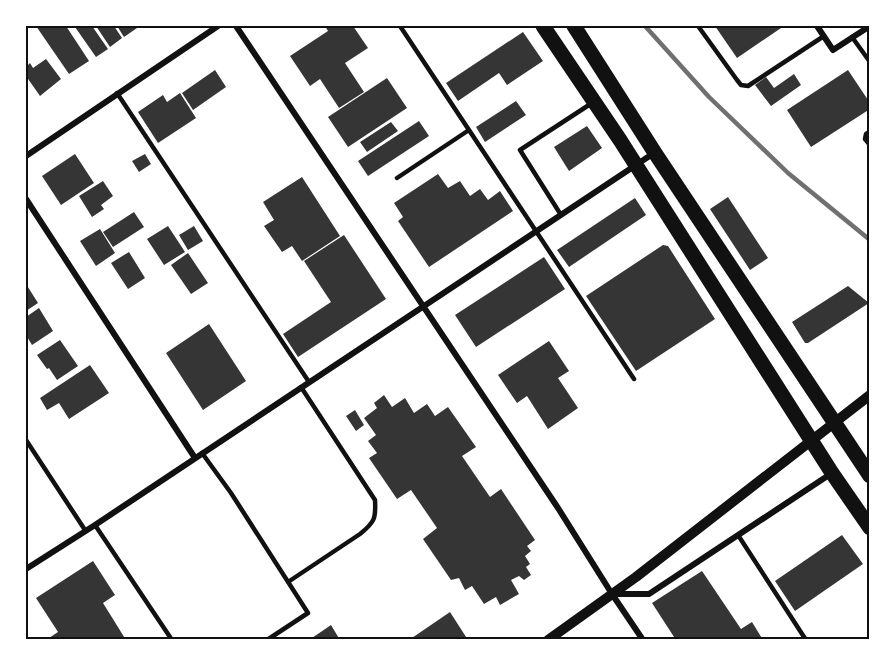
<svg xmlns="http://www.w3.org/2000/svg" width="895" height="665" font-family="'Fira Sans',sans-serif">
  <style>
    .building { fill: #353535 }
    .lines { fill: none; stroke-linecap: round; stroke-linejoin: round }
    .service { stroke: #111; stroke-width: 4.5 }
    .minor { stroke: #111; stroke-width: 6 }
    .tertiary { stroke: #111; stroke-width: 10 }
    .primary { stroke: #111; stroke-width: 15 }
    .rail { stroke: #707070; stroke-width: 4.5 }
    .neatline { fill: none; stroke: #111; stroke-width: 2 }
  </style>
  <rect width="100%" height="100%" fill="#fff"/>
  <path class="building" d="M36,26H66L89,61L69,74Z
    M77,26H92L108,49L96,57L75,27Z
    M96,26H114L122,38L110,47Z
    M117,26H136L137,28L124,37Z
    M325,26H353L368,48L345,63L364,92L339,108L320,79L310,86L290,56L328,31Z
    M715,26H784L737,58Z
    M523,32L543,61L507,85L499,73L458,101L446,83Z
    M46,59L61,79L40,96L26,76V67L30,63L33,68Z
    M215,70L226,87L193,110L182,93Z
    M848,70L870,103V109L811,147L787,110Z
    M794,74L801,85L771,106L755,85L766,77L774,88Z
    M387,78L407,108L348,147L328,117Z
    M180,93L196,118L158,143L138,112L163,95L167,102Z
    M516,101L526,115L485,142L476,127Z
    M419,121L429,136L368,176L358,161Z
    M391,122L398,131L367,152L360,142Z
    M587,126L602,148L569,171L554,147Z
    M75,154L94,183L61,205L42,176Z
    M145,154L151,164L139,172L132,161Z
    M438,174L448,188L460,181L470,196L480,189L488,200L500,191L513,211L429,267L398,221L403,217L394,203Z
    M302,177L340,236L302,261L292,246L282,252L264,226L274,220L263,202Z
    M103,181L113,196L101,205L104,209L92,217L79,196Z
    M728,197L768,258L750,270L710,209Z
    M635,198L646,215L569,267L557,250Z
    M134,212L144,227L113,247L103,232Z
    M168,226L185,252L164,265L147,239Z
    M194,226L203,241L188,250L179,235Z
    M100,229L115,253L96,266L80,241Z
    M344,235L386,299L298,357L283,334L331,302L304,261Z
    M663,245L668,246L715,319L636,371L586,296Z
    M129,252L145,278L128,289L111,263Z
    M188,253L208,283L191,294L171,265Z
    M544,257L565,289L476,347L455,315Z
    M26,284L38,303L26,311Z
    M848,286L869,303L808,343H805L792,322Z
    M39,308L53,331L32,345L26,335V317Z
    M209,324L246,381L203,410L166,353Z
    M60,340L78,366L57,380L49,368L47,369L37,355Z
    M549,341L569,371L558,378L578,408L548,429L527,396L517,403L498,375Z
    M90,365L109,393L69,419L59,403L47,410L40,398Z
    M384,395L392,407L405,398L414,413L427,404L435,416L448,407L476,447L462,456L490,497L501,489L535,540L527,546L531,551L525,556L530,564L526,567L531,575L524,580L519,576L511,580L519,594L500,605L496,597L484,604L472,586L465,590L459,578L451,580L423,539L437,528L411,490L397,499L369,458L377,453L368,441L376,435L364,418L377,408L374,403Z
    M355,410L364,425L356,431L346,416Z
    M842,535L863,564L795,611L775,581Z
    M93,561L115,595L103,603L126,640H46L58,632L36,598Z
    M702,571L741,629L752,622L763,640H676L652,603Z
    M450,612L468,640H409Z
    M331,625L340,640H309Z"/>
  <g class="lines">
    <path class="service" d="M400,26L634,379
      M698,26L737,80L741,85L748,86L824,36
      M852,37L870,62
      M117,93L309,382
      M870,131L866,134L865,139L870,145
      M397,178L469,130
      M561,215L520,150L592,103
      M26,440L85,530
      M202,453L231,493L308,613L267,640
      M95,525L172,640
      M738,535L806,640
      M288,582L360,534C375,522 376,518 375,500L301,387"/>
    <path class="minor" d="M236,26L558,508L612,594L643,640
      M817,26L833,50L870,26
      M26,156L218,26
      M26,199L195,458
      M26,569L95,525L654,153
      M615,594H649L832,473"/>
    <path class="tertiary" d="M548,640L636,577L870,395"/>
    <path class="primary" d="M543,26L620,140L832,473L870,528
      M574,26L655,153L870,476"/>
    <path class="rail" d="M645,26L709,97L788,173L870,240"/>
  </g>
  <rect width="895" height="665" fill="none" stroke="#ffffff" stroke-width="54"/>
  <rect x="27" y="27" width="841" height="611" class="neatline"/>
</svg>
